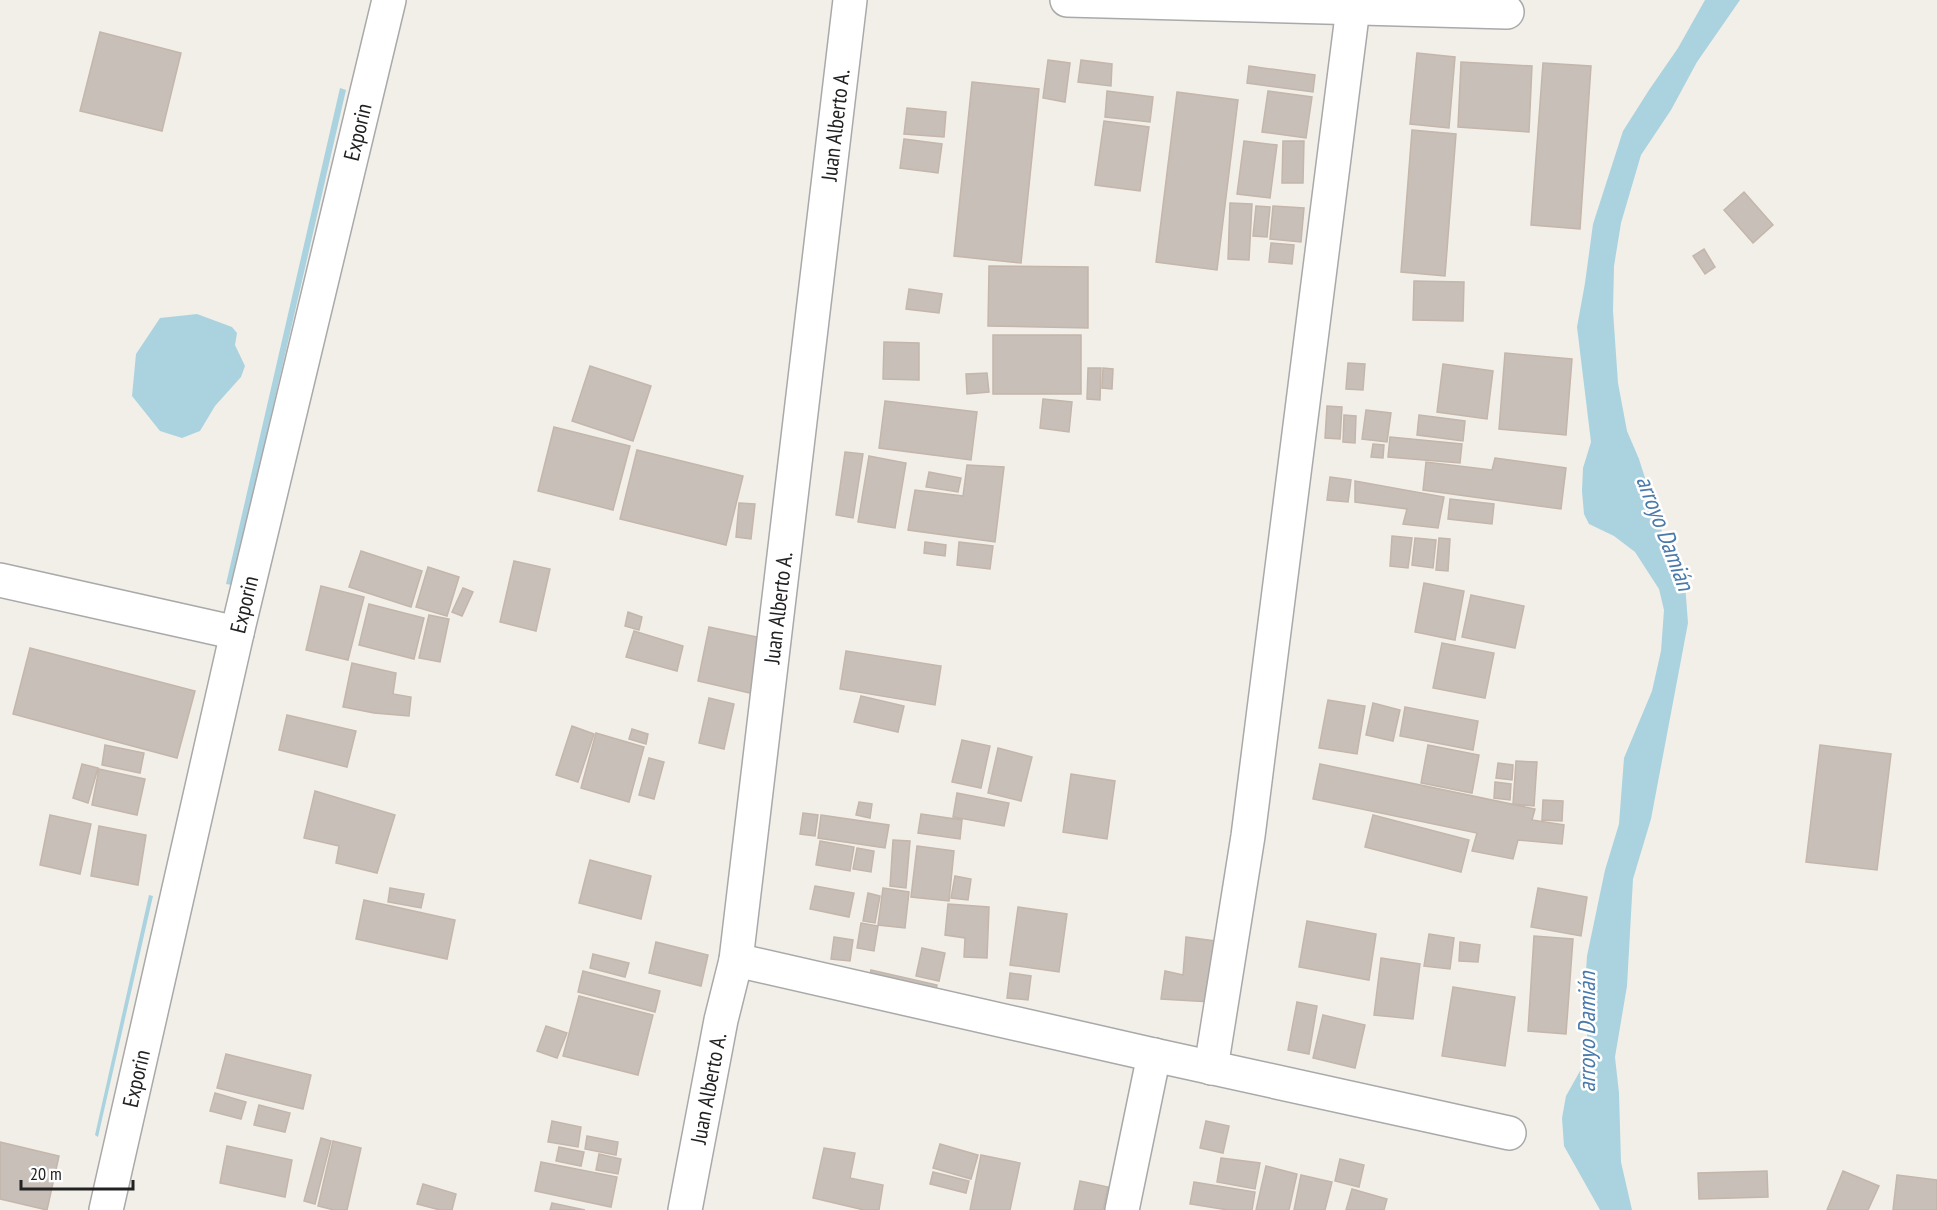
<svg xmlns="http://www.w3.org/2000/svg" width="1937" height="1210" font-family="'PT Sans Narrow',sans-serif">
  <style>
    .water { fill: #aad3df }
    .building { fill: #c7bfb8; stroke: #c4b6ab; stroke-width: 1.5 }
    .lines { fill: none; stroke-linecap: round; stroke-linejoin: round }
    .minor-casing { stroke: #a9a9a9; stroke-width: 36 }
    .minor { stroke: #fff; stroke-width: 33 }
    .labels { text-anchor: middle; stroke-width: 5; stroke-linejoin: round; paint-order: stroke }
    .street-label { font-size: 22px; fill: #222; stroke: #fff }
    .water-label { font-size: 24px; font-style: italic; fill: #4a7aab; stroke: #fff }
  </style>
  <rect width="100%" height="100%" fill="#f2efe9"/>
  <path class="water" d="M1705,0H1740L1697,62L1671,110L1641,155L1621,223L1614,266L1613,311L1618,383L1627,431L1639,459L1664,538L1685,584L1688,623L1651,819L1633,879L1627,986L1615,1057L1619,1093L1621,1162L1632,1210H1600L1564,1146L1562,1118L1566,1096L1585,1062L1588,1022L1585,987L1587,956L1605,870L1619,824L1624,758L1652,691L1661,651L1664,610L1659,589L1635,552L1614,536L1589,524L1584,514L1582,491L1583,468L1591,442L1577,327L1585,283L1593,224L1623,131L1649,90L1678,48Z
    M340,88L346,90L232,585L226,584Z
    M197,314L232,327L237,333L235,345L245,366L241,377L215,406L200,431L182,438L160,431L132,396L136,354L160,318Z
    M149,895L153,896L98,1137L95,1135Z"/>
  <path class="building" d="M100,32L181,53L162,131L80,111Z
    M1417,53L1455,57L1449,128L1410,124Z
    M1048,60L1070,63L1065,102L1043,98Z
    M1081,60L1112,64L1111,86L1078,82Z
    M1461,62L1532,66L1529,132L1458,127Z
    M1543,63L1591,66L1580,229L1531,225Z
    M1249,66L1315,75L1313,92L1247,83Z
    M972,82L1039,89L1021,263L954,256Z
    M1107,91L1153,97L1150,122L1105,117Z
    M1268,91L1312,97L1306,138L1262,132Z
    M1177,92L1238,100L1217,270L1156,262Z
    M907,108L946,112L944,137L904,134Z
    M1104,121L1149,127L1140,191L1095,185Z
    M1412,130L1456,134L1445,276L1401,272Z
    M904,139L942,144L938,173L900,168Z
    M1244,141L1277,145L1270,198L1237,194Z
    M1283,141H1304L1303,183H1282Z
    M1744,192L1773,225L1753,243L1724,210Z
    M1230,203L1252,204L1249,260L1228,259Z
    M1256,206L1270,207L1267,237L1253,236Z
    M1273,206L1304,208L1301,242L1270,239Z
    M1271,243L1294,245L1292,264L1269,262Z
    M1704,249L1715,267L1705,274L1693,256Z
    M989,266L1088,267V328L988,326Z
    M1414,281L1464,282L1463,321L1413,320Z
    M909,289L942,294L939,313L906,309Z
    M993,335H1081V394H993Z
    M884,342L919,343V380L883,379Z
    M1505,353L1572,359L1566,435L1499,429Z
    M1348,363L1365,364L1363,390L1346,389Z
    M1443,364L1493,371L1487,419L1437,412Z
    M590,366L651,386L633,441L572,421Z
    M1088,368H1101L1100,400L1087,399Z
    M1103,368L1113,369L1112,389L1102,388Z
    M987,373L989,392L967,394L966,374Z
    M1043,399L1072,402L1069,432L1040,428Z
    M885,401L977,412L971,460L879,448Z
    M1327,406L1342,407L1340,439L1325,438Z
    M1366,410L1391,413L1387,442L1362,439Z
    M1344,415L1356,416L1355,443L1343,442Z
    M1419,415L1465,421L1463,441L1417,435Z
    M554,427L630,446L613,510L538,491Z
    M1390,437L1462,444L1460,463L1388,457Z
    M1373,444L1384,445L1383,458L1371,457Z
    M637,450L743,476L726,545L620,519Z
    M845,452L863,454L853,518L836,515Z
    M869,456L906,463L895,528L858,522Z
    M1495,458L1566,468L1561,509L1423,490L1426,462L1492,470Z
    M967,465L1004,467L995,542L908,530L915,490L963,496Z
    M929,472L961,478L958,492L926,487Z
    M1330,477L1351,480L1348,502L1327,500Z
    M1355,481L1444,497L1438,528L1403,524L1407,509L1355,502Z
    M1450,499L1494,504L1492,524L1448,519Z
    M739,503L755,504L751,539L736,537Z
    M1392,536L1412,538L1408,568L1390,566Z
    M1415,538L1436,540L1433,568L1412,565Z
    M1439,538L1450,539L1448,571L1436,570Z
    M925,542L946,545L945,556L924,553Z
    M959,542L993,546L990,569L957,565Z
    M361,551L422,571L411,607L349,587Z
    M514,561L550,569L536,631L500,622Z
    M428,567L459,577L447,616L416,607Z
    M1424,583L1464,591L1455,640L1415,632Z
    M321,586L364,597L348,660L306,650Z
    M463,588L473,592L462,616L452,612Z
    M1471,595L1524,606L1515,648L1462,637Z
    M369,604L424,618L414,659L359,645Z
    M628,612L642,617L639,630L625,626Z
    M429,615L449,619L440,662L419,658Z
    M709,627L762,638L750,693L698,681Z
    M634,631L683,646L677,671L626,657Z
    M1442,643L1494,653L1485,698L1433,688Z
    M30,648L195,691L177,758L13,714Z
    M846,651L941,666L935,705L840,689Z
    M352,663L396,673L393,694L411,697L409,716L374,713L343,707Z
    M861,696L904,706L898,732L854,722Z
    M709,698L734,704L724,749L699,743Z
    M1328,700L1365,706L1357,754L1319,748Z
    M1373,703L1400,710L1393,741L1366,735Z
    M1405,707L1478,721L1473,750L1400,736Z
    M287,715L356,731L347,767L279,750Z
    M572,726L594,734L578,782L556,775Z
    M632,729L648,734L646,744L629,739Z
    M596,733L644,747L629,802L581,788Z
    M962,740L990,746L981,788L952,782Z
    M105,745L144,753L140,773L102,765Z
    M1428,745L1479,755L1472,793L1421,783Z
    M1820,745L1891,754L1877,870L1806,862Z
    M998,748L1032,757L1021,801L988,793Z
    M649,758L664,762L654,799L639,795Z
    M1516,761L1537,762L1534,806L1513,804Z
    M1498,763L1513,765L1512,780L1496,778Z
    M82,764L98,768L88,803L73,798Z
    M1320,764L1535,809L1532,820L1564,825L1562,844L1518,840L1513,859L1472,851L1477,833L1313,799Z
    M99,769L145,779L137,815L92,805Z
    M1071,774L1115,781L1107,839L1063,832Z
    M1495,782L1511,784L1510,800L1494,798Z
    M315,791L395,815L377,873L336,863L339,846L304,838Z
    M957,793L1009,803L1004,826L953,817Z
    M1543,800L1563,801L1562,821L1542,820Z
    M859,802L872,804L870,818L856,815Z
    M803,813L818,815L815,836L800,834Z
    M921,814L962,820L960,839L918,833Z
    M50,815L91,824L80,874L40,865Z
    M821,815L889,825L885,848L818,838Z
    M1373,815L1469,840L1461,872L1365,847Z
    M99,826L146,835L138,885L91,876Z
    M893,840L910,841L906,888L890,886Z
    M820,841L854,847L850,871L816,865Z
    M917,846L954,851L949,901L911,897Z
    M857,848L874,851L871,872L853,869Z
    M590,860L651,876L641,919L579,903Z
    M955,876L971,879L968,900L951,898Z
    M815,886L854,893L849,917L810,909Z
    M390,888L424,894L421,908L388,902Z
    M883,888L909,892L905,928L878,925Z
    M1538,888L1587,897L1581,936L1531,927Z
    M868,893L880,896L875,923L863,921Z
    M364,900L455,920L447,959L356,939Z
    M948,904L989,907L987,958L964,957L965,938L945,935Z
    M1018,907L1067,914L1059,972L1010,965Z
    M1307,921L1376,934L1369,980L1299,967Z
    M861,923L878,926L874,951L857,948Z
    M1429,934L1454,938L1450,969L1424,966Z
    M1534,936L1573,939L1566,1034L1528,1031Z
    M834,937L853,940L850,961L831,959Z
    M1186,937L1215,941L1211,1002L1161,999L1165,971L1183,975Z
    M656,942L708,955L701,986L649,973Z
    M1460,942L1480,945L1478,962L1459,961Z
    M922,948L945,953L939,981L916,976Z
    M593,954L629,963L625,977L590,968Z
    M1381,958L1420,964L1413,1019L1374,1015Z
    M871,970L937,985L933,1002L867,986Z
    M583,971L660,991L655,1012L578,992Z
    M1010,973L1031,976L1028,1000L1007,998Z
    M1453,987L1515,997L1505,1066L1442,1056Z
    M579,996L653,1015L638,1075L563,1056Z
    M1297,1002L1317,1006L1309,1054L1288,1050Z
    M1323,1015L1365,1025L1355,1068L1313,1058Z
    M546,1026L567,1033L557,1058L537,1051Z
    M226,1054L311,1075L303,1109L217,1088Z
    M215,1093L246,1102L241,1119L210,1111Z
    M259,1105L290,1113L285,1132L254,1125Z
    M552,1121L581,1127L578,1147L548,1142Z
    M1206,1121L1229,1126L1223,1153L1200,1148Z
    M587,1136L618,1142L616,1155L585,1149Z
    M321,1138L331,1141L315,1204L304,1201Z
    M333,1141L361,1148L347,1210H334L318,1206Z
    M0,1142L59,1156L47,1210L0,1199Z
    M940,1144L978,1155L971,1179L933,1168Z
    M227,1146L292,1160L285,1197L220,1183Z
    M559,1147L584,1152L581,1166L556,1161Z
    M824,1148L855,1153L850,1178L883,1185L879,1210H864L813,1198Z
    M599,1154L621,1159L618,1174L596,1170Z
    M981,1155L1020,1163L1010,1210H970Z
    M1221,1158L1260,1163L1255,1189L1217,1182Z
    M1340,1159L1364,1165L1359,1187L1335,1181Z
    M541,1162L617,1177L611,1207L535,1191Z
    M1266,1166L1297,1174L1289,1210H1256Z
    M1767,1171L1768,1197L1699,1199L1698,1173Z
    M1843,1171L1879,1186L1868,1210H1827Z
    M933,1172L969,1181L966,1193L930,1184Z
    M1301,1175L1332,1182L1325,1210H1294Z
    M1897,1175L1937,1180V1210H1893Z
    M1080,1181L1108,1187L1103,1210H1074Z
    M1194,1182L1255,1192L1252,1210H1228L1190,1204Z
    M423,1184L456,1194L452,1210H440L417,1204Z
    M1352,1189L1387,1199L1384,1210H1346Z
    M552,1203L585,1210H550Z"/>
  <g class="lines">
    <g class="minor-casing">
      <g id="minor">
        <path d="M1067,0L1507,12"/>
        <path d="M0,580L237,633"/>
        <path d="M736,960L1154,1055L1509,1133"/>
        <path d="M1211,1068L1248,836L1353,8"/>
        <path id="s1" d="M106,1210L237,633L389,0"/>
        <path id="s2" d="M685,1210L721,1020L736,960L850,0"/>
        <path d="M1122,1210L1154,1055"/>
      </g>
    </g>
    <use href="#minor" class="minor"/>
  </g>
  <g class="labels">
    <g class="street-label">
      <text dy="8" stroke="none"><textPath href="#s2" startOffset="1096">Juan Alberto A.</textPath></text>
      <text dy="8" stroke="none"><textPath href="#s1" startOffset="1107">Exporin</textPath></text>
      <text dy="8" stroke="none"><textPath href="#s1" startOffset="621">Exporin</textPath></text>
      <text dy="8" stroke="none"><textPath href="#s2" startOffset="610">Juan Alberto A.</textPath></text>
      <text dy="8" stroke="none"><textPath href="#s1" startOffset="135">Exporin</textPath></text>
      <text dy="8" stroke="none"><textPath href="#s2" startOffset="124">Juan Alberto A.</textPath></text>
    </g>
    <g class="water-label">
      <text transform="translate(1665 533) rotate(69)" y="8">arroyo Damián</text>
      <text transform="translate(1587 1032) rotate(-90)" y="8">arroyo Damián</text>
    </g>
  </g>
  <path d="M21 1180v9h112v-9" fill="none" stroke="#222222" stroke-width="3"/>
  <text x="30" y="1180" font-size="18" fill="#222222" stroke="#ffffff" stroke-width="4.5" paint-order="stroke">20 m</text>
</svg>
